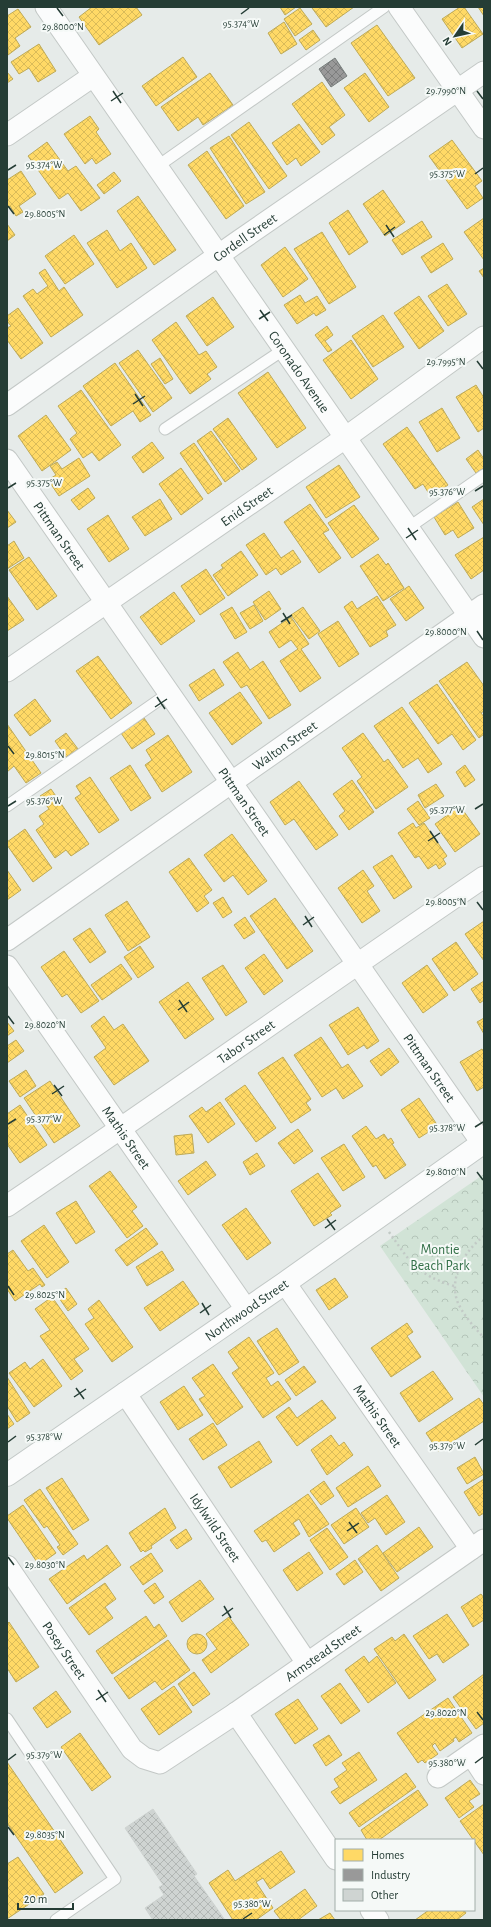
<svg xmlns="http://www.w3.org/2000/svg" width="491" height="1927" font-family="'Alegreya Sans',sans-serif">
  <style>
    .park { fill: url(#park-crowns) }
    .homes { fill: url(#homes-cross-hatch); stroke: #beaa57 }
    .industry { fill: url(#industry-cross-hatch); stroke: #767d7b }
    .building { fill: url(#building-cross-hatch); stroke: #cfd4d2 }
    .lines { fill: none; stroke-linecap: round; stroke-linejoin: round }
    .lane-casing { stroke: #c3c8c6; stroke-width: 13 }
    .street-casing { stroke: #c3c8c6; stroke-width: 23 }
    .secondary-casing { stroke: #c2c8c6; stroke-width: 24 }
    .path { stroke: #c2cac6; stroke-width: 2.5; stroke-dasharray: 2 3; stroke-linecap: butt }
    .lane { stroke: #fbfcfc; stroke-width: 11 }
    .street { stroke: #fbfcfc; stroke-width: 21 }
    .secondary { stroke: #fbfcfc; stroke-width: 22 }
    .ticks { fill: none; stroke: #253d35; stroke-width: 1.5 }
    .labels { text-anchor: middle; stroke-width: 4; stroke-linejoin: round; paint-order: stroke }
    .street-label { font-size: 14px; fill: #253d35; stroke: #f5f9f7 }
    .park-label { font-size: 14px; fill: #337048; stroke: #f5f9f7 }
    .ticks-label { font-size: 10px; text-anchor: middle; fill: #253d35; stroke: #f5f9f7; stroke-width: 4; stroke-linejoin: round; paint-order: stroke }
  </style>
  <defs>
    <pattern id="park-crowns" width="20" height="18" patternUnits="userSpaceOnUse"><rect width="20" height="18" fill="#d1e3d6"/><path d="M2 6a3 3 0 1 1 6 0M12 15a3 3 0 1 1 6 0" fill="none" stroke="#b3c4b8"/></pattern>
    <pattern id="homes-cross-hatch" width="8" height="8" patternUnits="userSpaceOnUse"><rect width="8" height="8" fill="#ffd966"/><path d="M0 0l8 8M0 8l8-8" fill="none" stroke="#dabb59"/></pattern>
    <pattern id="industry-cross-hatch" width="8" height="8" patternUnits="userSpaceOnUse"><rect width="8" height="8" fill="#999"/><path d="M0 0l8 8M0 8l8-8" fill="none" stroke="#7d7e7e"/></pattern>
    <pattern id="building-cross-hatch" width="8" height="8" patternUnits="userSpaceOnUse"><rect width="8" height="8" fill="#cfd4d2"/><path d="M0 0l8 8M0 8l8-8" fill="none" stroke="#b2b7b5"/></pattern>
  </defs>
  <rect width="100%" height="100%" fill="#e6ebe9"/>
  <path class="park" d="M484,1174V1397L380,1246Z"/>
  <path class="homes" d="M92,7H136L142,15L99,45L79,17Z
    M280,7H296L285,15Z
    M314,7H354L326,27L312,8Z
    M460,7H464L483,34L462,48L442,19Z
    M478,7H484V16Z
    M300,8L312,24L295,36L284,19Z
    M18,9L31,27L15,38L20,46L8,55L7,16Z
    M284,22L297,44L281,54L268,33Z
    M377,25L415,78L388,96L351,43Z
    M313,30L320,40L306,50L299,40Z
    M39,44L56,71L38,82L29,68L19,74L11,62Z
    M183,57L197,77L156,106L142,86Z
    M7,72L13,79L7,83Z
    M210,73L233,105L203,125L198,117L178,131L161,107Z
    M365,73L389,107L369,122L344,88Z
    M322,82L345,115L329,127L335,135L322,145L292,104Z
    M90,116L99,129L96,132L111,154L96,164L92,158L85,164L64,134Z
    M249,122L287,176L269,189L231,135Z
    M299,124L320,152L301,166L296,158L287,165L272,143Z
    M229,136L265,192L246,204L210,148Z
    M452,140L482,181L475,186L483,198L467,209L429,156Z
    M47,142L68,171L76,166L100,198L81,211L68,193L59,199L28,156Z
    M207,151L244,206L226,219L188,165Z
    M21,171L36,194L19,206L23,212L16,216L10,206L7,208V180Z
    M114,172L121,181L104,194L97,185Z
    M383,190L405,222L385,236L363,204Z
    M138,196L176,250L154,265L117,211Z
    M348,210L368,242L349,255L329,223Z
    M484,218V260L464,232Z
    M422,221L432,237L402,255L392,240Z
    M7,224L15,235L7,241Z
    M107,230L120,251L131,243L147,268L117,288L87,243Z
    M322,232L356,287L329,304L294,249Z
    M74,235L94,264L65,284L45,256Z
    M443,243L453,259L431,273L421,257Z
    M285,247L308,279L283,297L261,265Z
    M484,268V278L479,271Z
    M45,269L59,291L64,287L83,315L51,337L23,296L33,289L37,294L48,286L39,273Z
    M447,284L467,314L448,326L428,296Z
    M300,295L305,303L317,296L326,310L316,316L314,313L297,324L284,305Z
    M419,296L444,331L419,349L394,313Z
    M213,297L234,327L207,346L186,316Z
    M18,308L43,343L21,359L7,340V328L11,326L7,321V316Z
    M383,315L404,347L373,367L352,336Z
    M176,322L199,355L206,351L217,367L207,374L211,379L190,394L152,340Z
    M327,326L333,335L325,341L332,350L328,352L315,335Z
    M351,340L378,379L351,399L323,360Z
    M138,350L172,398L153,412L119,363Z
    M160,358L173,379L165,384L151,364Z
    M115,363L151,415L140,422L133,411L111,426L83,386Z
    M268,372L306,428L277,448L238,393Z
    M476,385L484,398V428L478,432L456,397Z
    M81,390L121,445L99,461L92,452L83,458L70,439L77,433L58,406Z
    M442,408L460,438L437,452L419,422Z
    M46,415L71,450L42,471L18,436Z
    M228,418L257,459L242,470L213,429Z
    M407,427L448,485L431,497L423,484L415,489L383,444Z
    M211,431L240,471L225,482L197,441Z
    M152,442L164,458L143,473L132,457Z
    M194,443L222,484L208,494L180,453Z
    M478,450L484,459V468L476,473L466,459Z
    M79,458L90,476L59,496L48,480L56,475L50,466L57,462L62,469Z
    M339,465L360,497L326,518L306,487Z
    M181,468L203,499L181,515L159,484Z
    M88,488L95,498L79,510L71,500Z
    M160,499L172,519L145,536L132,517Z
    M484,499V525L472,507Z
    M458,502L474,528L458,538L453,530L445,535L434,517Z
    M310,504L329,530L323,533L341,558L319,573L284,522Z
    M354,505L379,539L352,558L328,523Z
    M7,510L16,522L7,528Z
    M108,515L129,549L109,562L87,529Z
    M264,533L281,558L293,550L301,562L281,575L276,568L266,575L246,545Z
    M484,537V570L471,579L455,555Z
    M14,541L24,558L7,569V546Z
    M241,551L258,575L228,596L213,575L223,568L221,565Z
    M378,554L386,565L388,563L404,588L383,601L360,566Z
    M29,557L57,596L37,610L9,570Z
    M206,569L225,598L200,615L181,586Z
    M409,586L424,608L406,621L390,599Z
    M269,591L281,609L265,620L253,602Z
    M174,592L195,621L161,645L140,617Z
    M7,596L24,620L7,631Z
    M377,596L396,625L386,631L388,636L370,647L344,607L352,601L357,609Z
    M254,605L263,621L250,629L240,613Z
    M232,607L247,632L235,639L220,614Z
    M303,607L320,631L309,639L291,615Z
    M291,617L309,644L301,649L321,678L300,692L280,661L298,649L291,640L279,648L269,632Z
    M338,621L359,654L339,667L318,634Z
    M238,652L250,670L263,661L291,705L269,719L247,685L241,688L223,662Z
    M98,656L132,703L111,719L76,671Z
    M467,662L484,686V711L481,713L484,717V734L479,738L439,681Z
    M214,669L224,685L199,701L189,685Z
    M437,684L476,740L463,750L452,734L438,744L409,703Z
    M240,692L262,723L232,745L209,713Z
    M35,699L51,721L30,736L14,715Z
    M402,707L442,764L428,773L418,758L403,768L374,726Z
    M144,718L155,734L132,749L121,733Z
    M7,724L41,773L26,783L14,766L7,772Z
    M66,733L78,749L66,757L55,741Z
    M363,733L384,762L388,759L408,787L376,809L357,781L362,777L342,748Z
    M168,735L192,772L162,792L145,765L152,760L146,750Z
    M130,765L151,798L131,811L110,778Z
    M465,765L475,780L465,787L456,772Z
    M90,777L119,820L99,833L75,798L81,794L76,786Z
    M352,780L374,812L349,830L339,816L345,811L333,794Z
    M299,781L338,835L316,850L294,819L285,825L270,802Z
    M436,784L444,796L425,808L418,795Z
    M51,789L89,844L71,856L66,850L55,858L36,830L44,824L39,816L49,809L40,796Z
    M418,801L430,818L419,825L407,809Z
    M460,806L480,834L455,852L435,824Z
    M413,823L416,828L424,823L447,856L443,859L446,864L439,869L436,864L428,869L419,856L415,858L398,833Z
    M25,829L52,868L33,882L7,845V842Z
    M232,834L267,881L248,895L233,875L224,882L204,855Z
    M392,855L412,887L394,899L373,867Z
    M189,858L212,890L204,896L209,903L197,912L169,872Z
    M7,870L21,890L7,900Z
    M363,870L374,886L367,891L380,911L362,923L338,888Z
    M223,897L232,912L223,918L213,903Z
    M275,898L313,951L287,969L250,916Z
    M127,901L150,937L128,951L105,915Z
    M245,917L255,932L244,939L234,925Z
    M484,921V961L465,934Z
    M90,928L106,952L90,963L73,939Z
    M456,942L478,974L454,991L432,959Z
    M140,946L154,967L138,978L124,957Z
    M64,951L99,1001L81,1013L67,994L62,997L41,967Z
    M264,954L283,981L264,995L245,968Z
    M121,964L132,979L102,1000L91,985Z
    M223,965L247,1002L226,1016L202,978Z
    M427,965L448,995L423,1013L402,983Z
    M484,981V1000L480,1003L471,989Z
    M188,982L214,1019L185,1039L159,1002Z
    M358,1007L379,1041L367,1049L364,1045L348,1055L329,1025Z
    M104,1016L114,1030L123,1024L149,1061L114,1085L94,1057L106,1048L91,1026Z
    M484,1018V1034L477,1022Z
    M7,1022L14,1031L7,1036Z
    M321,1037L342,1068L348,1064L363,1086L343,1099L336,1088L322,1097L294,1055Z
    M16,1040L24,1051L7,1063V1046Z
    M389,1048L399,1062L381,1076L370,1061Z
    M482,1049L484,1052V1087L477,1091L460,1062Z
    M283,1057L311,1099L306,1103L311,1110L291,1123L258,1073Z
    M26,1070L36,1086L20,1097L9,1081Z
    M50,1081L80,1126L54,1143L24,1098Z
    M245,1085L276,1128L256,1142L225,1099Z
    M419,1098L438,1126L419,1138L401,1110Z
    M220,1102L235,1124L208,1143L189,1116L202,1107L206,1112Z
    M20,1105L47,1145L20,1163L7,1144V1114Z
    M366,1126L376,1139L384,1134L388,1140L391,1138L394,1143L392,1144L406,1165L385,1179L376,1165L373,1167L352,1136Z
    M298,1129L313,1151L294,1164L278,1143Z
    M192,1134L194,1153L176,1155L174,1136Z
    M344,1144L365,1177L343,1191L321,1158Z
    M257,1153L265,1166L250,1175L243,1162Z
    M206,1161L216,1175L188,1195L178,1181Z
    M110,1171L137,1207L132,1211L143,1226L127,1238L89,1186Z
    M318,1173L341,1206L330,1213L332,1215L314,1226L291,1191Z
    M76,1201L95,1232L76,1244L56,1213Z
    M246,1208L271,1243L247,1260L222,1225Z
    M44,1225L69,1262L47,1278L21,1241Z
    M146,1228L158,1244L127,1266L115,1250Z
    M13,1250L28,1271L33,1268L45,1285L42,1287L40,1284L15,1301L7,1289V1254Z
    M162,1251L174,1270L147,1286L136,1267Z
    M335,1278L348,1297L329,1310L316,1290Z
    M183,1281L199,1304L160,1331L144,1308Z
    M66,1288L77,1304L68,1311L57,1295Z
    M52,1297L89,1349L74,1359L83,1371L71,1380L40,1336L50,1330L35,1309Z
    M99,1300L133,1347L112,1362L85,1324L94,1318L88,1309Z
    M407,1323L413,1332L407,1336L421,1357L391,1377L371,1348Z
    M277,1328L299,1362L279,1375L257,1341Z
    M249,1337L274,1373L266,1378L271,1386L278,1381L291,1399L263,1418L232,1373L239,1368L228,1352Z
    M43,1359L62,1386L34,1407L9,1373L25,1362L30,1369Z
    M213,1364L243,1407L217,1425L199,1399L205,1396L192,1378Z
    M304,1366L316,1382L296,1396L285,1380Z
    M433,1371L453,1399L419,1422L400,1393Z
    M7,1377L30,1413L17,1422L7,1406Z
    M184,1386L203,1415L178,1430L160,1402Z
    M479,1398L484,1405V1421L438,1451L426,1433Z
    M322,1400L336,1418L297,1446L276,1417L289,1407L297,1418Z
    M7,1414L14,1424L7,1429Z
    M213,1423L227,1445L203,1460L189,1439Z
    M331,1435L339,1446L344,1442L353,1455L327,1475L311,1450Z
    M259,1441L272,1462L231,1488L218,1467Z
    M475,1457L484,1474L467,1484L457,1468Z
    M368,1466L381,1486L348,1507L336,1488Z
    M62,1478L89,1520L73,1530L46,1488Z
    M484,1479V1513L479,1516L464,1492Z
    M324,1481L334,1496L321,1505L310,1491Z
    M40,1489L78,1544L63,1555L57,1547L60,1545L47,1526L44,1528L24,1500Z
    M308,1494L329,1524L309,1537L299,1519L293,1523L300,1534L274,1552L266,1540L262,1542L254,1531Z
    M387,1495L405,1522L386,1535L375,1518L368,1523L361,1513Z
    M23,1505L56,1553L39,1565L7,1518V1516Z
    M165,1508L176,1528L151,1546L152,1548L145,1552L143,1550L141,1552L129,1533Z
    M356,1508L369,1527L344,1544L331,1525Z
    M419,1527L433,1547L397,1572L383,1553Z
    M327,1528L348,1557L330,1570L310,1540Z
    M186,1529L192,1539L177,1549L170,1540Z
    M107,1545L121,1565L67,1604L49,1579L84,1555L87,1560Z
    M377,1545L399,1578L381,1591L358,1559Z
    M309,1552L323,1573L297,1591L283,1570Z
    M151,1553L163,1571L143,1585L130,1567Z
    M355,1560L363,1572L344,1585L336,1574Z
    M200,1580L214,1599L182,1622L169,1602Z
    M105,1583L116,1599L105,1607L113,1618L89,1635L69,1608Z
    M155,1583L164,1597L154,1604L144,1591Z
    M481,1594L484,1598V1620L473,1627L461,1607Z
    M447,1614L469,1645L443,1663L437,1654L429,1659L413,1636Z
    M146,1616L154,1628L159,1624L167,1636L112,1674L96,1651Z
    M229,1617L249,1645L211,1673L202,1660L217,1649L206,1634Z
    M9,1622L39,1667L16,1682L7,1668V1624Z
    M187 1644a10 10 0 1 1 20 0a10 10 0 1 1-20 0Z
    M404,1634L436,1680L409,1699L374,1649L392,1637L395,1641Z
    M168,1640L190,1670L162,1690L155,1681L129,1699L114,1678Z
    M364,1656L369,1663L377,1656L396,1683L368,1703L345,1670Z
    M194,1672L210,1694L193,1706L178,1684Z
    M484,1674V1723L476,1729L453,1697Z
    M340,1683L360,1711L341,1724L321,1696Z
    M174,1686L192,1712L159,1735L141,1709Z
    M56,1691L71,1712L47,1728L33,1708Z
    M448,1698L472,1733L459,1742L456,1737L453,1739L454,1741L440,1751L435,1743L432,1746L438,1754L425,1763L422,1760L418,1763L397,1733Z
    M298,1699L318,1729L295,1744L275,1714Z
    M80,1733L111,1777L92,1791L61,1747Z
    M329,1735L342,1755L326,1766L313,1745Z
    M359,1752L377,1780L340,1804L331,1792L339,1787L334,1779L347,1770L342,1763Z
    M7,1762L83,1873L55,1893L7,1823Z
    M406,1773L416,1787L359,1827L349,1813Z
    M470,1780L480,1794L469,1801L474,1807L459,1818L445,1798Z
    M418,1790L428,1805L379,1840H367L361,1830Z
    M484,1804V1855L460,1821Z
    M281,1851L295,1872L270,1889L263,1878L256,1882L273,1908L256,1920H233L209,1883L228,1870L235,1881Z
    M18,1857L44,1894L7,1919V1864Z
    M305,1889L317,1906L298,1920H281L274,1911Z
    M429,1910H464L466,1913L457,1920H415Z
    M330,1913L335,1920H318Z"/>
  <path class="industry" d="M335,58L347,76L331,87L319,69Z"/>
  <path class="building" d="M153,1809L197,1874L194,1876L225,1920H153L145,1908L164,1895L159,1887L163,1885L125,1828Z"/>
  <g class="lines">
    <g class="lane-casing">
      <path id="lane" d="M158,166L384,7
        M165,429L283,350
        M408,528L484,475
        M7,806L169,693
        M7,1719L115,1879L56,1920"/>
    </g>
    <g class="street-casing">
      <g id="street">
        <path id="s1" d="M46,7L484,637"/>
        <path d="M399,7L484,128"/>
        <path d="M7,135L93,76"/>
        <path id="s2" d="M7,405L236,243L484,72"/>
        <path id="s3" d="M7,460L482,1143"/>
        <path id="s4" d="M7,671L345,438L484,337"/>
        <path id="s5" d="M7,940L484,605"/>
        <path id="s6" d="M7,966L246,1309"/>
        <path id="s7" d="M7,1206C167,1098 324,986 484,877"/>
        <path id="s8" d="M285,1283L471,1549"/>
        <path id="s9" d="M125,1393L307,1663"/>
        <path id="s10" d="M7,1566L132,1749L144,1758L160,1763L236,1713L484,1540"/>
        <path d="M236,1713L336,1859"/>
        <path d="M471,1754L484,1774"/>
        <path d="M438,1777L484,1745"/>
        <path d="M371,1910L378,1920"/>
      </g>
    </g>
    <g class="secondary-casing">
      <g id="secondary">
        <path id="s11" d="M7,1475L285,1283L484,1142"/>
      </g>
    </g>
    <path class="path" d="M389,1232C411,1263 416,1274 454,1286
      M484,1236C464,1251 448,1279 458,1303C464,1316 475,1328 484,1338"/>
    <use href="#lane" class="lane"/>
    <use href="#street" class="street"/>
    <use href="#secondary" class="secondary"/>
  </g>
  <path class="ticks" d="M57,8L63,16M241,14L249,8M113,91L121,103M477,91L483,99M111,101L123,93M8,170L16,165M475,174L483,168M8,206L14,214M386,225L394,237M384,235L395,227M260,310L268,321M259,319L270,312M477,361L483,369M135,394L143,406M133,404L145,396M8,488L16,483M475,491L483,486M408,528L416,540M406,538L418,530M283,613L290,624M281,622L292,615M477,631L483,640M157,697L165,709M155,707L167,699M8,746L14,754M8,806L16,801M475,809L483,804M430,831L438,843M428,841L440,833M477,902L483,910M305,916L312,927M303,925L314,917M179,1000L187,1012M178,1010L189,1002M8,1016L14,1024M54,1085L62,1096M52,1094L64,1086M8,1124L16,1119M475,1127L483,1122M477,1172L483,1180M327,1219L335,1230M325,1228L336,1220M8,1286L14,1295M202,1303L209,1315M200,1313L211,1305M76,1388L84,1399M74,1397L86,1389M8,1442L16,1436M475,1445L483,1439M349,1522L357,1533M347,1531L359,1523M8,1557L14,1565M224,1606L231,1618M222,1616L233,1608M98,1690L106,1702M96,1700L108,1692M477,1712L483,1720M8,1760L16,1754M475,1763L483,1757M8,1827L14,1835M243,1919L252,1913"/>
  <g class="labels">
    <g class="street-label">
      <text dy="5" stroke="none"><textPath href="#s2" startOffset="291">Cordell Street</textPath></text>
      <text dy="5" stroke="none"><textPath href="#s1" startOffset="444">Coronado Avenue</textPath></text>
      <text dy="5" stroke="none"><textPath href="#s4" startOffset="291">Enid Street</textPath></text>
      <text dy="5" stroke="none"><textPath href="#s3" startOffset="92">Pittman Street</textPath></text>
      <text dy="5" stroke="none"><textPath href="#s5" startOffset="339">Walton Street</textPath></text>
      <text dy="5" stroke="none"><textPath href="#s3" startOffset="416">Pittman Street</textPath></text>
      <text dy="5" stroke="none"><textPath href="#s7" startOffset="290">Tabor Street</textPath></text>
      <text dy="5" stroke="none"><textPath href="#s3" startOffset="740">Pittman Street</textPath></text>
      <text dy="5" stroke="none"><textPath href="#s6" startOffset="209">Mathis Street</textPath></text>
      <text dy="5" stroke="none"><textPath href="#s11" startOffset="291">Northwood Street</textPath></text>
      <text dy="5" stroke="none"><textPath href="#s8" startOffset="162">Mathis Street</textPath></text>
      <text dy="5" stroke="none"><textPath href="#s9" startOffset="162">Idylwild Street</textPath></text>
      <text dy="5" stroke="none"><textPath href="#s10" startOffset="102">Posey Street</textPath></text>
      <text dy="5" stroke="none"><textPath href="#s10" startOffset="450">Armstead Street</textPath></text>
    </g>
    <g class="park-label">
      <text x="440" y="1254">Montie<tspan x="440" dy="16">Beach Park</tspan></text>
    </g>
  </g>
  <g class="ticks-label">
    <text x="241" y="27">95.374°W</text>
    <text x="63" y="30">29.8000°N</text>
    <text x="446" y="94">29.7990°N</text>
    <text x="44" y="168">95.374°W</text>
    <text x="447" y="177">95.375°W</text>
    <text x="45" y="217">29.8005°N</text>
    <text x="446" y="365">29.7995°N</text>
    <text x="44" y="486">95.375°W</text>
    <text x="447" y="495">95.376°W</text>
    <text x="446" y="635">29.8000°N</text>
    <text x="45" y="758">29.8015°N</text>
    <text x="44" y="804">95.376°W</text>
    <text x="447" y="813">95.377°W</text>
    <text x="446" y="905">29.8005°N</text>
    <text x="45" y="1028">29.8020°N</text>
    <text x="44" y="1122">95.377°W</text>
    <text x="447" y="1131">95.378°W</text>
    <text x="446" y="1175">29.8010°N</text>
    <text x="45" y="1298">29.8025°N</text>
    <text x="44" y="1440">95.378°W</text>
    <text x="447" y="1449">95.379°W</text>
    <text x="45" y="1568">29.8030°N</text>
    <text x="446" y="1716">29.8020°N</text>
    <text x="44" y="1758">95.379°W</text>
    <text x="447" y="1766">95.380°W</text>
    <text x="45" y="1838">29.8035°N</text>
    <text x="252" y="1907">95.380°W</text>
  </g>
  <rect width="491" height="1927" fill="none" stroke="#253d35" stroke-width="16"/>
  <rect x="335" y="1839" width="140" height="72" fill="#f5f9f7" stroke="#a2aea9"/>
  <rect x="343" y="1849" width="20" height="12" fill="#ffd966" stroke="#a2aea9"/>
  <text x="371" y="1859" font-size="12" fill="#253d35">Homes</text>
  <rect x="343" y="1869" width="20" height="12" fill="#999999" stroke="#a2aea9"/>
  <text x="371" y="1879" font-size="12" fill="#253d35">Industry</text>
  <rect x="343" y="1889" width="20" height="12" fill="#cfd4d2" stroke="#a2aea9"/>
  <text x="371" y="1899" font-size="12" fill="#253d35">Other</text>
  <g transform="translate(455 36) rotate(236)" stroke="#f5f9f7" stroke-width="3" paint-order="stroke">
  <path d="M0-3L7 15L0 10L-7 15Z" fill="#253d35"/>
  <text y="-6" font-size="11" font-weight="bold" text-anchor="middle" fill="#253d35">N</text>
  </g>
  <path d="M18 1903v6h55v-6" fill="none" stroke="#253d35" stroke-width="2"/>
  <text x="24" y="1903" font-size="12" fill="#253d35" stroke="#f5f9f7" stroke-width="3" paint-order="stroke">20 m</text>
</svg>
